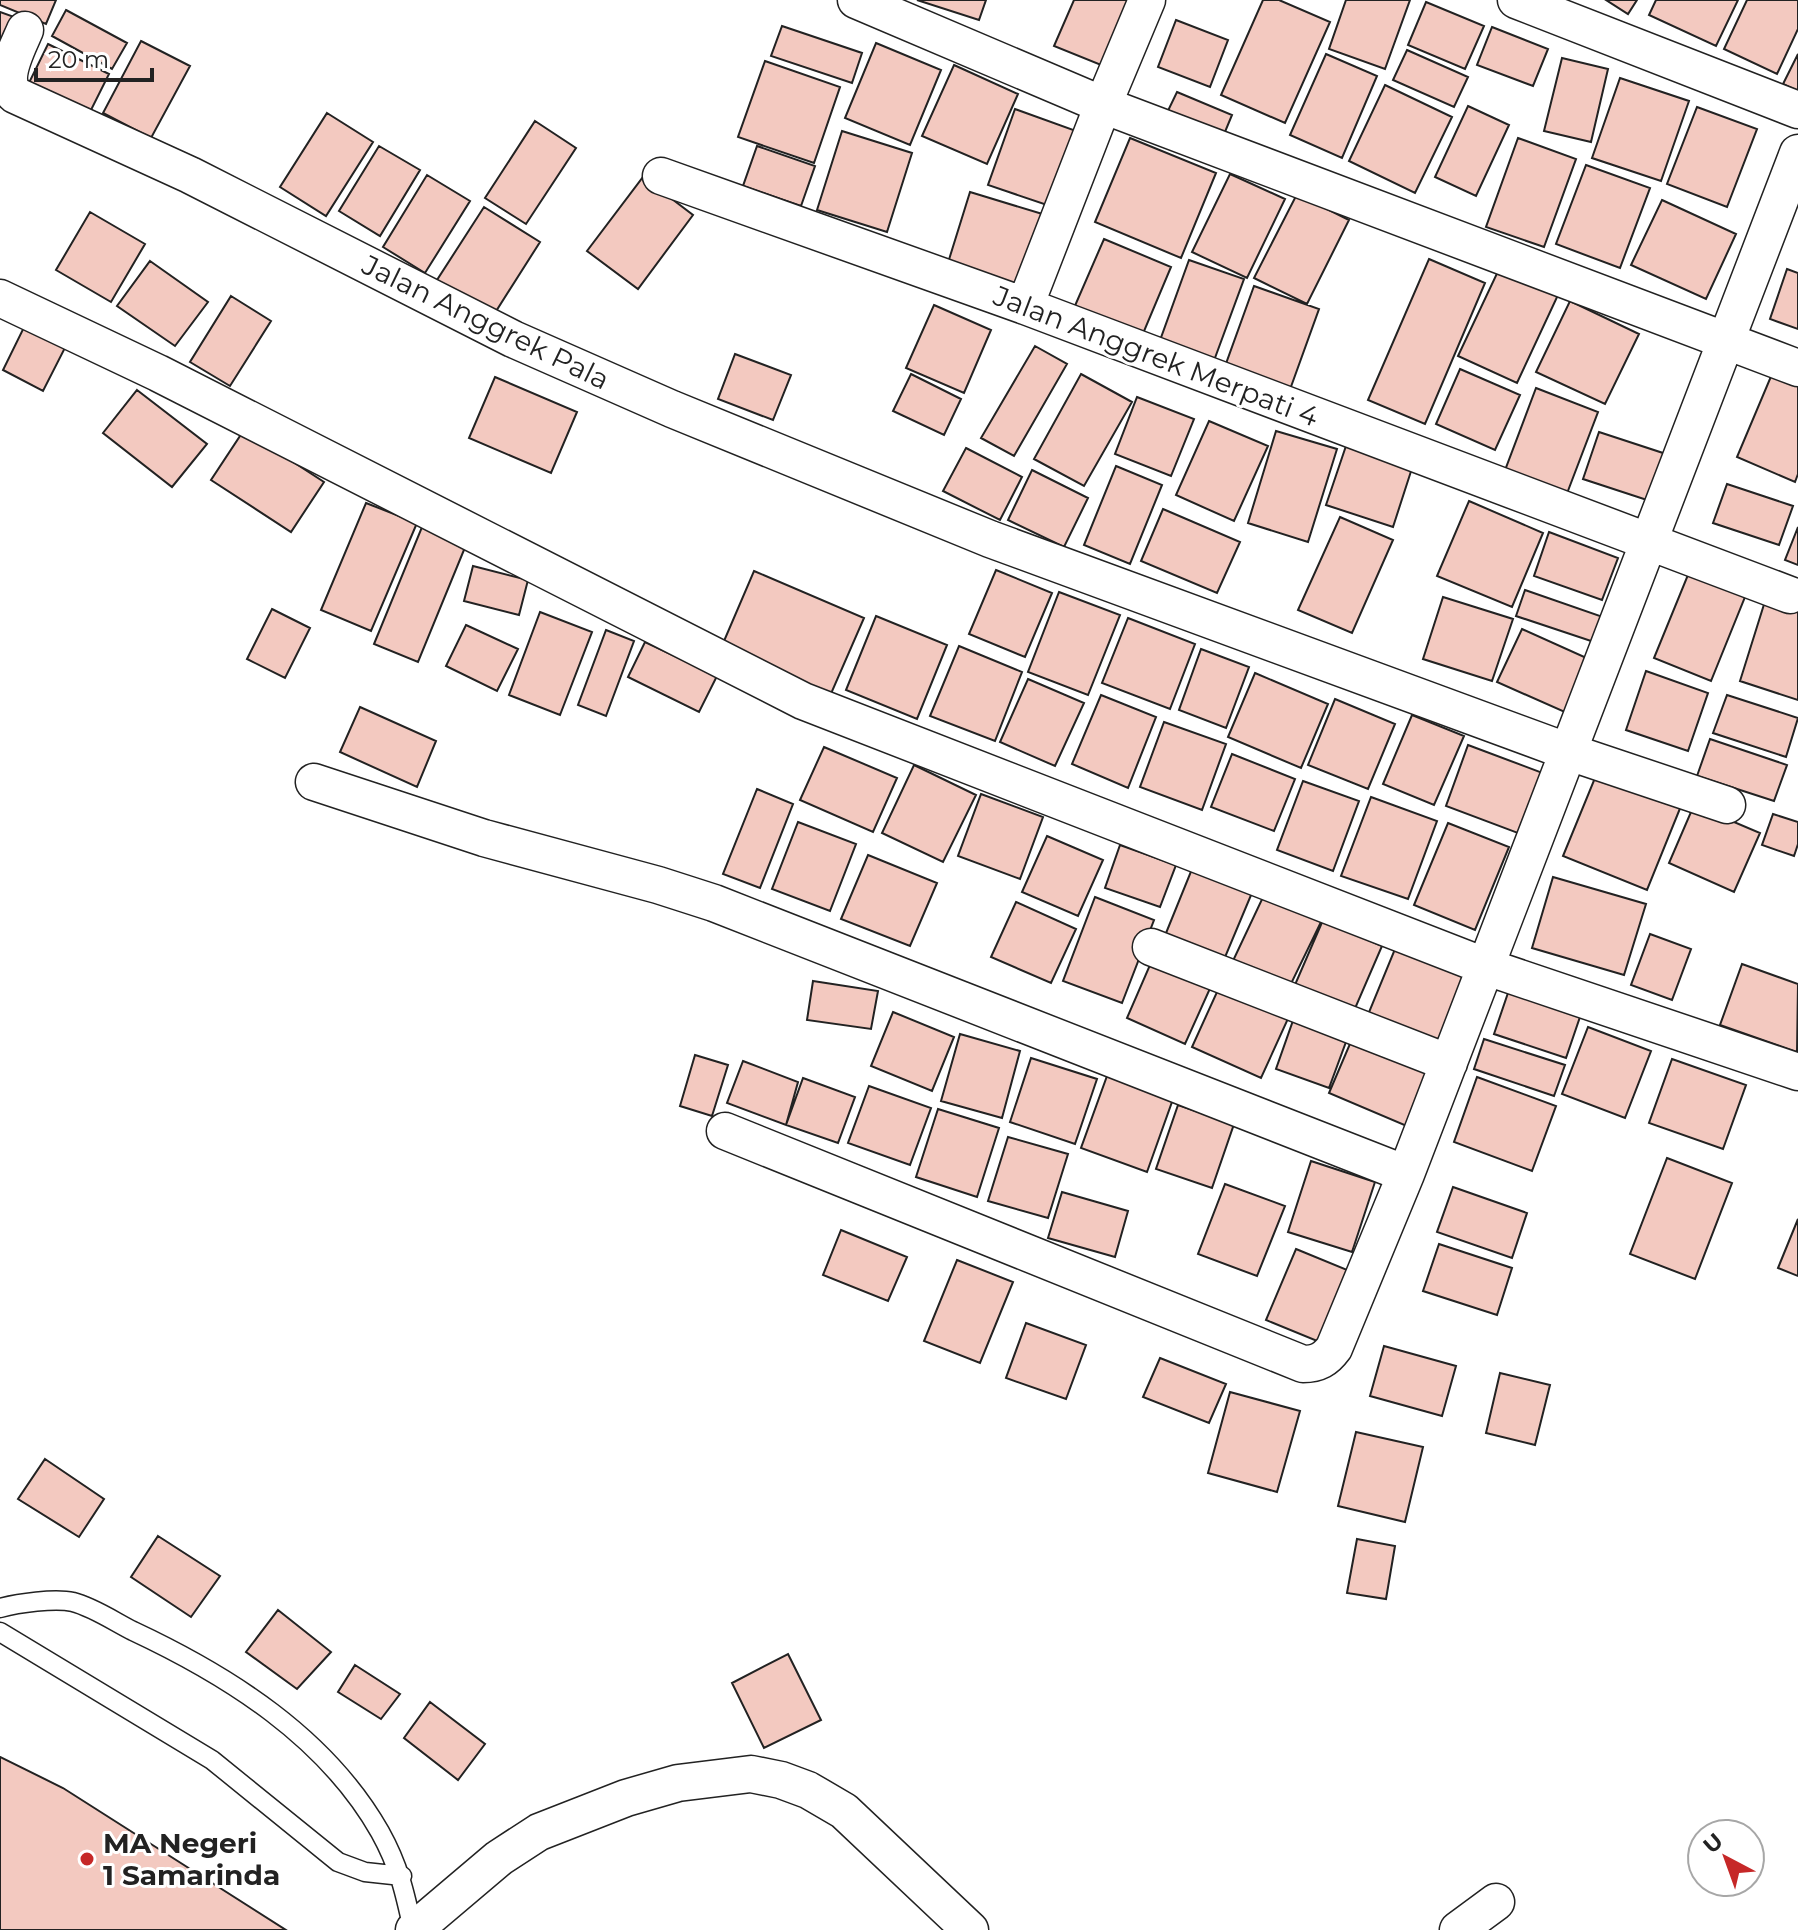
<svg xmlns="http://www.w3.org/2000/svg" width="1798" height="1930" font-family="Montserrat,sans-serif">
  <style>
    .building { fill: #f3c9c0; stroke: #222; stroke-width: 2 }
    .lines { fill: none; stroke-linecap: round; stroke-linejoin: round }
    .lane-casing { stroke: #222; stroke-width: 21 }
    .street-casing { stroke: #222; stroke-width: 39 }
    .lane { stroke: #fff; stroke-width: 18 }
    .street { stroke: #fff; stroke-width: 36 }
    .poi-dot { fill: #c62828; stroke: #fff; stroke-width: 3 }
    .labels { text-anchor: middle; stroke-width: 6; stroke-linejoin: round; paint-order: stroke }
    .street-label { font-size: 28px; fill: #222; stroke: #fff }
    .poi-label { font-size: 28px; font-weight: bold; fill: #222; stroke: #fff; text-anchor: start }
  </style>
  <rect width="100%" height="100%" fill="#fff"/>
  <path class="building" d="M0,0H56L46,24L0,5Z
    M917,0H986L979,20Z
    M1074,0H1134L1106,67L1054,46Z
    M1263,0H1279L1330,22L1285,123L1221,95Z
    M1346,0H1410L1385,69L1329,49Z
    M1606,0H1637L1628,14Z
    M1656,0H1738L1716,46L1649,15Z
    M1747,0H1798V29L1777,74L1724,49Z
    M1426,2L1484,26L1465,69L1408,45Z
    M66,10L127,43L112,69L52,36Z
    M0,12L17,18L0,69Z
    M1176,20L1228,40L1210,87L1158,67Z
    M782,26L862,53L852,83L771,56Z
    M1492,27L1548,49L1533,86L1477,65Z
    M141,41L190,66L151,138L103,113Z
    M876,43L941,70L910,145L845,118Z
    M48,44L109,74L85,122L24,93Z
    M1407,50L1468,77L1454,107L1393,80Z
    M1326,54L1377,76L1342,158L1290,135Z
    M1798,54V91L1783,84Z
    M1562,58L1608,69L1591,142L1544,131Z
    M765,61L840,87L814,163L738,137Z
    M954,65L1018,94L987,164L922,136Z
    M1620,78L1689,101L1661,181L1592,158Z
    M1385,85L1452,117L1415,193L1349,161Z
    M1177,92L1232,115L1220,144L1164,119Z
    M1468,106L1509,125L1476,196L1435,177Z
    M1697,107L1757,129L1727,207L1667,184Z
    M1015,109L1079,132L1053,207L988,185Z
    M327,113L373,142L326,216L280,187Z
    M535,121L576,148L526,224L485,198Z
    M842,131L912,153L887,232L817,210Z
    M1130,138L1216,173L1181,258L1095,222Z
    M1518,138L1576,159L1544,247L1486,227Z
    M379,146L420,170L380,236L339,211Z
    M757,146L815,166L801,206L743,186Z
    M1586,165L1650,188L1620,268L1556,244Z
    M1230,174L1285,199L1247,278L1192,252Z
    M427,175L470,201L425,273L383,247Z
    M643,177L693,215L638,289L587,251Z
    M970,192L1049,216L1026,289L947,266Z
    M1297,194L1349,220L1307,304L1254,278Z
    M1662,200L1736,234L1706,299L1631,265Z
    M484,207L540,242L493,316L437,280Z
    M90,212L145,244L111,302L56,270Z
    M1104,239L1171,267L1142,336L1074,308Z
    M1429,259L1485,283L1425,424L1368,400Z
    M1189,260L1244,279L1212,366L1158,346Z
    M150,261L208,302L175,346L117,306Z
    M1500,267L1558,295L1517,383L1458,356Z
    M1787,269L1798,273V329L1770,319Z
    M1254,286L1319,309L1288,395L1223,372Z
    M231,296L271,321L230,386L190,362Z
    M1570,301L1639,334L1605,404L1536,372Z
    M934,305L991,330L964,393L906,368Z
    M31,313L72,334L43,391L3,370Z
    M1035,346L1067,364L1014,456L981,438Z
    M735,354L791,375L773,420L718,399Z
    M1460,369L1520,395L1495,450L1436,424Z
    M911,374L961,399L944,435L893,411Z
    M1081,374L1132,402L1084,486L1034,459Z
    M1772,374L1798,384V474L1795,482L1737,457Z
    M495,377L577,412L551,473L469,438Z
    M1536,388L1598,412L1566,496L1504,473Z
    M137,390L207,444L172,487L103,433Z
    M1137,397L1194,419L1171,476L1115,454Z
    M1209,421L1268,446L1234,521L1176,495Z
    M244,430L324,482L291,532L211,480Z
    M1276,431L1337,449L1308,542L1248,523Z
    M1599,432L1666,454L1650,501L1583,479Z
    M1348,440L1414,462L1393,527L1326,505Z
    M966,448L1022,477L1000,520L943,491Z
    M1116,466L1162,485L1130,564L1084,545Z
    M1032,470L1088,498L1064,547L1008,520Z
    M1727,484L1793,506L1779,545L1713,523Z
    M1469,501L1543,533L1512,607L1437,576Z
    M366,503L417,523L371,631L321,610Z
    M1163,509L1240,542L1217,593L1141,561Z
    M1340,517L1393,540L1352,633L1298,610Z
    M422,527L466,545L418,662L374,644Z
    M1798,527V565L1785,560Z
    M1549,532L1618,558L1602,600L1534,576Z
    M1692,565L1749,587L1711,681L1654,658Z
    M473,566L528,580L519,615L464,601Z
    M996,570L1052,593L1025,657L969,634Z
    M754,571L864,618L830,696L721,648Z
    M1525,590L1603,617L1594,642L1516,616Z
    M1059,592L1120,615L1088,695L1028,672Z
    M1443,597L1513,619L1492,681L1423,659Z
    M1766,598L1798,608V700L1740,681Z
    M272,609L310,628L285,678L247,659Z
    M540,612L592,632L560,715L509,695Z
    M876,616L947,645L917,719L846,690Z
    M1128,618L1195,644L1170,709L1102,683Z
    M466,625L518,649L497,691L446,666Z
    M1522,629L1591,660L1567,713L1497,682Z
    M606,630L634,641L606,716L578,705Z
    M645,642L717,676L699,712L628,677Z
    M959,646L1022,672L995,741L930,716Z
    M1201,649L1249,667L1226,728L1179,710Z
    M1646,671L1708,693L1688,751L1626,730Z
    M1255,673L1328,704L1301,768L1228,737Z
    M1028,679L1084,703L1055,766L1000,742Z
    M1101,695L1156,717L1128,788L1072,764Z
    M1727,695L1798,718L1786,757L1713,733Z
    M1335,699L1395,724L1368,789L1308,765Z
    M360,707L436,741L417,787L340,752Z
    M1412,715L1464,736L1434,805L1383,784Z
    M1164,722L1226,744L1202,810L1140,787Z
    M1710,739L1787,765L1774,801L1697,776Z
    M1468,745L1548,775L1526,836L1446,806Z
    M824,747L897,778L873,832L800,800Z
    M1232,754L1295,779L1274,831L1211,807Z
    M914,765L976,795L943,862L882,833Z
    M1597,773L1681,806L1647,890L1563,856Z
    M1303,781L1359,801L1333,871L1277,850Z
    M757,789L793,804L760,888L723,874Z
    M981,794L1043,817L1020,879L958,856Z
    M1371,797L1437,821L1408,899L1341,876Z
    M1694,805L1760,833L1734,892L1669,863Z
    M1773,814L1798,822V844L1794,856L1762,845Z
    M798,822L856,844L830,911L772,889Z
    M1448,823L1509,847L1475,930L1414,905Z
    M1047,836L1103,860L1078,916L1022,892Z
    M1120,845L1176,865L1160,907L1105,888Z
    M868,855L937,883L910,946L841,919Z
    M1194,864L1254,888L1223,962L1164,938Z
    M1553,877L1646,904L1624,975L1532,948Z
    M1264,895L1321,922L1287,992L1231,965Z
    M1095,897L1154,920L1122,1003L1063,981Z
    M1016,902L1076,929L1051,983L991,957Z
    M1323,920L1382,946L1350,1020L1291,994Z
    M1650,934L1691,949L1672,1000L1631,985Z
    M1395,949L1466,978L1436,1051L1365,1022Z
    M1153,958L1212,984L1185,1044L1127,1018Z
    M1742,964L1798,984L1797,1052L1720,1025Z
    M813,981L878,991L871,1029L807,1020Z
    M1222,981L1291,1012L1261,1078L1192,1047Z
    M1509,990L1581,1014L1566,1058L1494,1034Z
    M893,1012L954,1037L932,1091L871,1066Z
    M1296,1012L1350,1031L1329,1088L1276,1069Z
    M1588,1027L1651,1051L1625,1118L1562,1094Z
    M1355,1032L1434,1066L1409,1127L1329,1093Z
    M960,1034L1020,1051L1002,1118L941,1101Z
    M1484,1039L1565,1065L1554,1096L1474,1069Z
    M695,1055L728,1065L712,1116L680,1106Z
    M1031,1058L1097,1079L1075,1144L1010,1122Z
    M1672,1059L1746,1085L1723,1149L1649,1123Z
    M743,1061L798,1082L786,1125L727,1103Z
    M1107,1076L1173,1099L1147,1172L1081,1148Z
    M1477,1077L1556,1106L1532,1171L1454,1142Z
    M803,1078L855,1097L838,1143L786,1125Z
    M869,1086L931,1108L910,1165L848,1143Z
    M1178,1105L1234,1124L1212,1188L1156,1169Z
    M938,1109L999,1128L977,1197L916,1177Z
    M1008,1137L1068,1154L1048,1218L988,1201Z
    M1667,1158L1732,1183L1695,1279L1630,1254Z
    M1311,1161L1375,1182L1352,1252L1288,1232Z
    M1225,1184L1285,1206L1257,1276L1198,1254Z
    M1453,1187L1527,1213L1512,1258L1437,1232Z
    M1062,1192L1128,1211L1115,1257L1048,1238Z
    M1798,1219V1276L1778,1268Z
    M841,1230L907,1257L888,1301L823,1275Z
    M1439,1244L1512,1268L1497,1315L1423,1291Z
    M1296,1249L1352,1272L1322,1343L1266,1320Z
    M957,1260L1013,1282L980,1363L924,1341Z
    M1026,1323L1086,1345L1066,1399L1006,1378Z
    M1384,1346L1456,1366L1442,1416L1370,1396Z
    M1160,1358L1226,1384L1209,1423L1143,1397Z
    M1500,1373L1550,1385L1535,1445L1486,1433Z
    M1230,1392L1300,1411L1277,1492L1208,1473Z
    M1356,1432L1423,1447L1405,1522L1338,1506Z
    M45,1459L104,1499L79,1537L18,1499Z
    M158,1536L220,1576L191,1617L131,1577Z
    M1357,1539L1395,1546L1386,1599L1347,1593Z
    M278,1610L331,1652L297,1689L246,1652Z
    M788,1654L821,1720L764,1748L732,1683Z
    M355,1665L400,1694L381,1719L338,1692Z
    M430,1702L485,1744L458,1780L404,1738Z
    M0,1757L63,1788L286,1930H0Z"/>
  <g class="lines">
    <g class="lane-casing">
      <path id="lane" d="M0,1608C18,1603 55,1598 73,1602C93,1607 115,1622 133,1631C229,1676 326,1737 380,1832C399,1866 405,1893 413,1930
        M0,1632L212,1760L338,1862L365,1872L402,1876"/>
    </g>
    <g class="street-casing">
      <path id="street" d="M856,0L1103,105L1798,368
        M1516,0L1798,110
        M25,30C17,49 0,79 15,95L190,175L513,339L672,409L990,539L1569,752L1727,805
        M661,176L1025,306L1790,595
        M0,298L158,373L803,701L1487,967L1798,1072
        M1025,306L1103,105L1147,0
        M314,782L484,838L658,885L714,903L1406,1174
        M1151,947L1449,1063
        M725,1131L1303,1364C1318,1364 1326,1359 1334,1348L1406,1174L1798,153
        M414,1930L499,1858L539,1832L626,1798L678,1783L751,1774L781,1780L808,1790L844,1811L970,1930
        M1458,1930L1496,1902"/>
    </g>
    <use href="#lane" class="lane"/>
    <use href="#street" class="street"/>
  </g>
  <circle class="poi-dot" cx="87" cy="1859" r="8"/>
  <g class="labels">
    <g class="street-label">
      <text transform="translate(486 322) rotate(26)" y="10">Jalan Anggrek Pala</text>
      <text transform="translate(1156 356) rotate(21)" y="10">Jalan Anggrek Merpati 4</text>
    </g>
    <g class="poi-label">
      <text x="103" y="1853">MA Negeri<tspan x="103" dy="32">1 Samarinda</tspan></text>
    </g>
  </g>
  <g transform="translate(1726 1858) rotate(319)"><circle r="38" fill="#ffffff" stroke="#a7a7a7" stroke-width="2"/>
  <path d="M0-6L14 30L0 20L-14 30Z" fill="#c62828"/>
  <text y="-12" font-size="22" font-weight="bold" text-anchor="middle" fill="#222222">U</text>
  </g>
  <path d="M36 68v12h116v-12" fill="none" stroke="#222222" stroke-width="4"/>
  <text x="48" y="68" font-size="24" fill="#222222" stroke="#ffffff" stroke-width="6" paint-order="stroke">20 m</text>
</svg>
